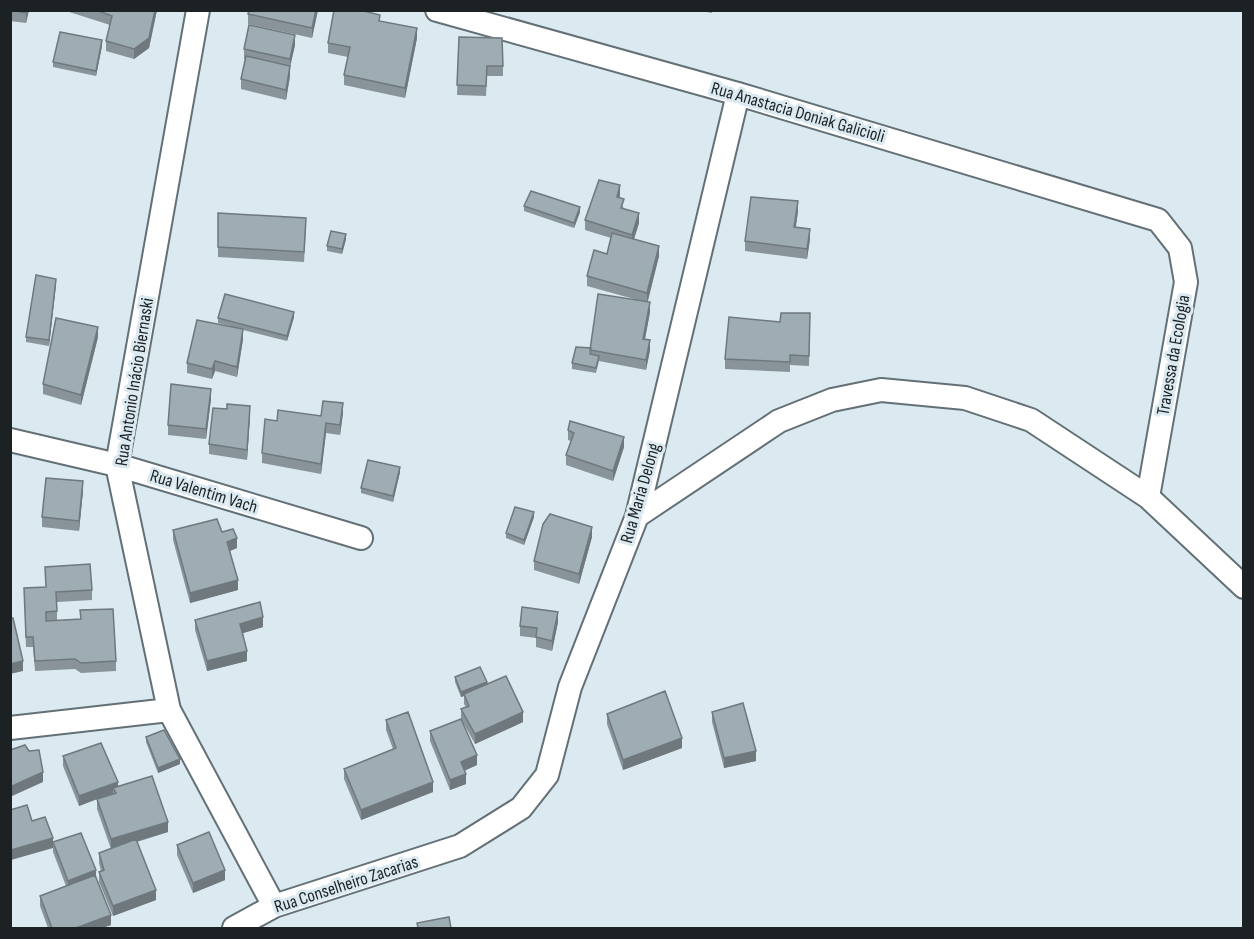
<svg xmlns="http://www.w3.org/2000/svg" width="1254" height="939" font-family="'Sofia Sans Condensed',sans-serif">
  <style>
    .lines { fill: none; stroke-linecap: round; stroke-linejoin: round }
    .minor-casing { stroke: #637076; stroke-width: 26 }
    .minor { stroke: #fff; stroke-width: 22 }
    .wall { fill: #88949a }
    .shaded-wall { fill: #6f787d }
    .building { fill: #9eacb3; stroke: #6f787d; stroke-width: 1.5 }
    .labels { text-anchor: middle; stroke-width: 6; stroke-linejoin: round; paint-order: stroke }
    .street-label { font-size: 18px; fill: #1c2124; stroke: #dbe9f1 }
  </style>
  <rect width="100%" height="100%" fill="#dbe9f1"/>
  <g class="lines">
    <g class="minor-casing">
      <path id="minor" d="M198,10L117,465L169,710L274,906
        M437,10L738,94L1158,220L1180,248L1186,282L1148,497
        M10,440L117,465L361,538
        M637,516L779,421L832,400L881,390L965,398L1031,420L1148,497L1244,587
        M10,728L169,710
        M234,928L274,906L460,846L521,808L547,775L570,687L637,516L738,94"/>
    </g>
    <use href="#minor" class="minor"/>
  </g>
  <path class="wall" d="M10,10H29L26,23L10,21Z
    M63,10H157L149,48L134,59L106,51V41L110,25Z
    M318,10L312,38L248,24V14Z
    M696,10H712V13Z
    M380,21L417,38L405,98L344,85V75L348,57L328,53V43Z
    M459,37L503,66V76H487L486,96L457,95Z
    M295,45L290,67V76L286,100L241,89V79L245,59H244V49Z
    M102,46L96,76L53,67V62Z
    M620,195L619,198L624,209L639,223L634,239L659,256L648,301L650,312L645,339L650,350L646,370L599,361L596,373L572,369V363L591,348L634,299L587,286V276L607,254L611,238L585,230V220Z
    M524,206L580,212L574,228L524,211Z
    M798,211L796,227L810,239L807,259L745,251V241Z
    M306,228L304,262L218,257V247Z
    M346,239L342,254L327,251V246Z
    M56,284L49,346L26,342V337Z
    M810,313L809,366L790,365V372L725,369V359L780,322Z
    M294,317L287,341L243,330V339L237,377L215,371L212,379L187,373V363L230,326L218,323V318Z
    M98,337L81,405L43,394V384Z
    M211,399L206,439L168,435V425Z
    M343,413L340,435L326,433L321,474L262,463V453L277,421L321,416Z
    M250,416L247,460L209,454V444Z
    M568,430L624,447L613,481L566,465V455L571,441L568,440Z
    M400,472L393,502L361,493V488Z
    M83,491L79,531L42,527V517Z
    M534,517L524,545L506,538V533Z
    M173,530L222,532L237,548L230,551L238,590L190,603L173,540Z
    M592,537L579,584L534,570V561Z
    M45,567L92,590V600L57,602V621L116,661V671L81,673L75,669L35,671L33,647H26L24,588L46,587Z
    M195,620L263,627L243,633L247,661L207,671L195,630Z
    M558,622L552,651L536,647V638L520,636V626Z
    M455,677L487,684L523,722L475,744L461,719V709L466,707L464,704V696L461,697L455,682Z
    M712,712L756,761L724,768L712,722Z
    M607,714L682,748L623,770L607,724Z
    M386,720L433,792L361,820L344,779V769L393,749L386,730Z
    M430,731L477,765L464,771L466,784L450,790L430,741Z
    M146,737L180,764L158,773L146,742Z
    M63,756L118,786L168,832L137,842L156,900L113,916L99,882V872L101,871L99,863V853L111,849L97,809V799L79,806L63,766Z
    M53,842L96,876L111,925L102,928H48L40,906V896L66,886L53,852Z
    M177,845L225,880L193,893L177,855Z"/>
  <path class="shaded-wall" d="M27,10H29L26,23V13Z
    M155,10H157L149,48L134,59V49Z
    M316,10H318L312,38V28Z
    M417,28V38L405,98V88Z
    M295,35V45L290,67V76L286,100V90L290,69V59Z
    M102,40V46L96,76V71Z
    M620,185V195L617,207V197Z
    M798,201V211L794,237V227Z
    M580,207V212L574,228V223Z
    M639,213V223L632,245V235Z
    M810,229V239L807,259V249Z
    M346,234V239L342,254V249Z
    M659,246V256L647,303V293Z
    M56,279V284L49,346V340Z
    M650,302V312L643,349V339Z
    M294,312V317L287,341V336Z
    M98,327V337L81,405V395Z
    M243,329V339L237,377V367Z
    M650,340V350L646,370V360Z
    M215,361V371L212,379V369Z
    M211,389V399L206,439V429Z
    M343,403V413L340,435V425Z
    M250,406V416L247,460V450Z
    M326,423V433L321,474V464Z
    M624,437V447L613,481V471Z
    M400,467V472L393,502V496Z
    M12,478V488L10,495V485Z
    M83,481V491L79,531V521Z
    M534,512V517L524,545V540Z
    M592,527V537L579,584V574Z
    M237,538V548L227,552V542Z
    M238,580V590L190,603V593Z
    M558,612V622L552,651V641Z
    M263,617V627L240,634V624Z
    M247,651V661L207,671V661Z
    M23,661V671L10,674V664Z
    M487,682V687L464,694V696L461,697V692Z
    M523,712V722L475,744V734Z
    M682,738V748L623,770V760Z
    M756,751V761L724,768V758Z
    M477,755V765L461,772V762Z
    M180,759V764L158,773V768Z
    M43,772V782L10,797V787Z
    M466,774V784L450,790V780Z
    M118,782V792L113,788V793L79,806V796Z
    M433,782V792L361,820V810Z
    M168,822V832L111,849V839Z
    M53,838V848L11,860V850Z
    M96,870V880L68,891V881Z
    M225,870V880L193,893V883Z
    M156,890V900L113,916V906Z
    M111,915V925L102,928H76Z"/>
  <path class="building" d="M10,10H27L26,13Z
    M96,10H155L149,38L134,49L106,41L112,16Z
    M249,10H316L312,28L248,14Z
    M334,10H360L380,15L379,21L417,28L405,88L344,75L350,47L328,43Z
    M249,25L295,35L290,59L244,49Z
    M60,32L102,40L96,71L53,62Z
    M459,37L502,38L503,66H487L486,86L457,85Z
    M246,56L290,66L286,90L241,79Z
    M599,180L620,185L617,197L624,199L621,208L639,213L632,235L585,220Z
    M531,191L580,207L574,223L524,206Z
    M751,197L798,201L794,227L810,229L807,249L745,241Z
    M218,213L306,218L304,252L218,247Z
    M331,231L346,234L342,249L327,246Z
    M612,233L659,246L647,293L587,276L594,250L607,254Z
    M36,275L56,279L49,340L26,337Z
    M225,294L294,312L287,336L218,318Z
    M598,294L650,302L643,339L650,340L646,360L590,350Z
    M781,313H810L809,356L790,355V362L725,359L729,317L780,322Z
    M56,318L98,327L81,395L43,384Z
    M197,320L243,329L237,367L215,361L212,369L187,363Z
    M576,347L591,348L590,354L599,356L596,368L572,363Z
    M171,384L211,389L206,429L168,425Z
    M323,401L343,403L340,425L326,423L321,464L262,453L265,419L277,421L278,410L321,416Z
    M227,404L250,406L247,450L209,444L213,408L227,409Z
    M570,421L624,437L613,471L566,455L574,433L568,430Z
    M368,460L400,467L393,496L361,488Z
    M46,478L83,481L79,521L42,517Z
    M515,507L534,512L524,540L506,533Z
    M550,514L592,527L579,574L534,561L543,524Z
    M217,519L222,532L233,529L237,538L227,542L238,580L190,593L173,530Z
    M90,564L92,590L56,592L57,611L46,612V621L81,619L80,610L113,609L116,661L81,663L75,659L35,661L33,637H26L24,588L46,587L45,567Z
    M260,602L263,617L240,624L247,651L207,661L195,620Z
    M522,607L558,612L552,641L536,637L537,628L520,626Z
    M13,618L23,661L10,664V619Z
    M480,667L487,682L461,692L455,677Z
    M506,676L523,712L475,734L461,709L469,706L464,694Z
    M665,691L682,738L623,760L607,714Z
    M743,703L756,751L724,758L712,712Z
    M408,712L433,782L361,810L344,769L396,748L386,720Z
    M461,719L477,755L461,762L466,774L450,780L430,731Z
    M164,730L180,759L158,768L146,737Z
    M101,743L118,782L79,796L63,756Z
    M25,745L29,751L39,750L43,772L10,787V750Z
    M152,776L168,822L111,839L97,799L116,793L113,788Z
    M27,805L32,821L45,817L53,838L11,850L10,810Z
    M209,832L225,870L193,883L177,845Z
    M81,833L96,870L68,881L53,842Z
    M136,839L156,890L113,906L99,872L104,870L99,853Z
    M95,875L111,915L76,928H52L40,896Z
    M449,917L451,928H418L417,923Z"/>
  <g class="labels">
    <g class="street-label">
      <text transform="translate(798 112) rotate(16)" y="6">Rua Anastacia Doniak Galicioli</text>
      <text transform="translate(1173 355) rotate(-80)" y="6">Travessa da Ecologia</text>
      <text transform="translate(134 382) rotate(-81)" y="6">Rua Antonio Inácio Biernaski</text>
      <text transform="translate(204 491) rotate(17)" y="6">Rua Valentim Vach</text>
      <text transform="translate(640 493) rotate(-74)" y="6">Rua Maria Delong</text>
      <text transform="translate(346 884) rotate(-18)" y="6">Rua Conselheiro Zacarias</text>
    </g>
  </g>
  <rect width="1254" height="939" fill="none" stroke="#1c2124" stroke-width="24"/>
</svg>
